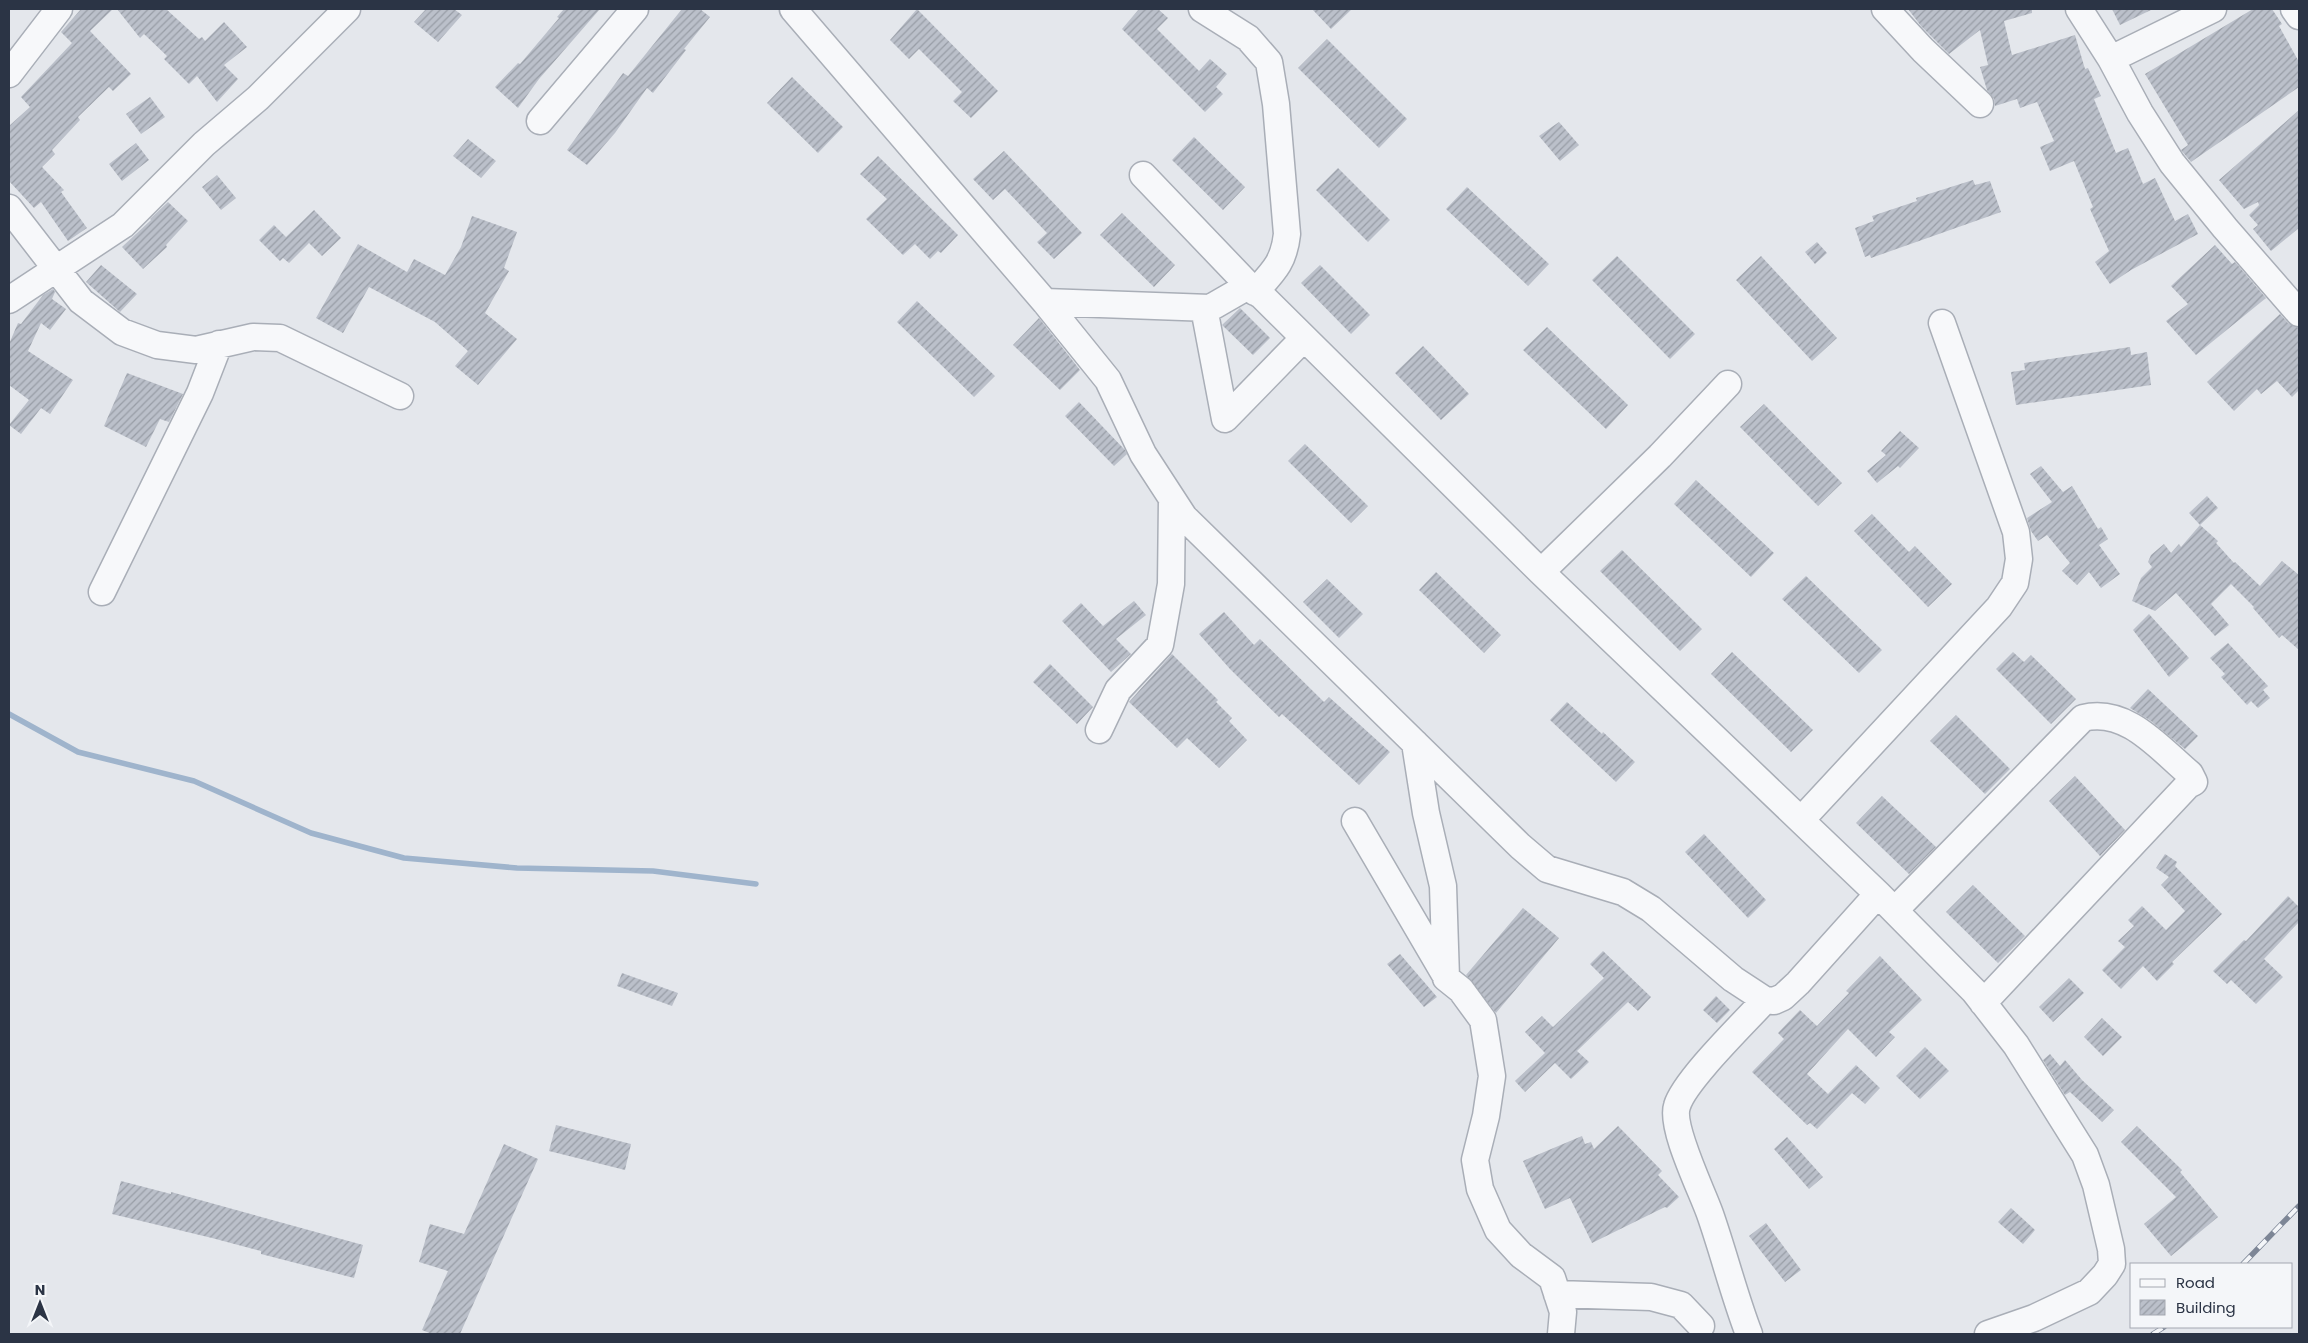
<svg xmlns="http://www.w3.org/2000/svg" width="2308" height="1343" font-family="Poppins,sans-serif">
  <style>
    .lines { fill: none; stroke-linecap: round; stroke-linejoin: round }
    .stream { stroke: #9fb4cc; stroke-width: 5.5 }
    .building { fill: url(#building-hatch) }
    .minor-casing { stroke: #a9aeb7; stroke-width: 29 }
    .minor { stroke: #f7f8fa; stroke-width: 26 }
    .rail-casing { stroke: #7d8696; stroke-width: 5.5 }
    .rail { stroke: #f4f6f9; stroke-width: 4; stroke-dasharray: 11; stroke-linecap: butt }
  </style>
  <defs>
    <pattern id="building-hatch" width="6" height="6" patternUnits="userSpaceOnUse" patternTransform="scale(1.25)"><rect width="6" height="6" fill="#bbc0ca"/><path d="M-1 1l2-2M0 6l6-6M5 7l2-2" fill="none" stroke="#989da6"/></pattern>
  </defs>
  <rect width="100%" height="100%" fill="#e4e7ec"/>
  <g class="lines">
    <path class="stream" d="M9,714L78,752L194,781L311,833L404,858L517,868L653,871L756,884"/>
  </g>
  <path class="building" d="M81,9H113L90,31L131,74L113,91L109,87L78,117L80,120L52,150L55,154L42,167L64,190L61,192L87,228L68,241L41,202L34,208L9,181V126L30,107L21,97L72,43L61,32Z
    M117,9H166L199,39L202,37L205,41L224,22L247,47L224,65L238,79L217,102L197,76L189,84L164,59L167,56L144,34L140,38Z
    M426,9H454L462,15L438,42L414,22Z
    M564,9H600L539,79L518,108L495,87L518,63L520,64L559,18L557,17Z
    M682,9H700L710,17L684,49L686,50L653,93L647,88L615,133L587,165L567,150L623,73L628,76Z
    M917,9L998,91L971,118L953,101L962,92L919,49L909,59L890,40Z
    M1139,9H1158L1168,18L1157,29L1199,71L1210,59L1227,74L1216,87L1223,94L1205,112L1122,29Z
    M1312,9H1352L1331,29Z
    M1908,9H2032V13L2004,21L2012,55L2075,35L2085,69L2088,68L2101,96L2094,99L2116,153L2128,148L2143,184L2155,178L2175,221L2188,214L2198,234L2131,270L2110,284L2095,262L2109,251L2090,209L2093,207L2074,161L2050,171L2040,147L2054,141L2037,102L2020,108L2017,99L1995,106L1994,99L1987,90L1980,67L1988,65L1980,30L1949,54L1921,26Z
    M2112,9H2153L2120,25Z
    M2253,9H2272L2282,24L2279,26L2299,62V87L2191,162L2181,150L2188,145L2145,74Z
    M1327,39L1407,119L1379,148L1298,68Z
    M792,77L843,127L818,153L767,103Z
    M150,97L165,117L141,134L126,114Z
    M2299,110V228L2271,251L2253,229L2258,225L2249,215L2259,205L2258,202L2244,209L2219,180Z
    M1559,122L1579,145L1560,161L1539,136Z
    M1194,137L1245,187L1223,210L1172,160Z
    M468,139L496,161L481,178L453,156Z
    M136,143L149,160L122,181L109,164Z
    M1004,151L1082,233L1054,259L1037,242L1047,233L1005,189L993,200L973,179Z
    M878,156L958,235L941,253L938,251L930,259L915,244L903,255L866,219L887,199L860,174Z
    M1338,168L1390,220L1368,242L1316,190Z
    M217,175L236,198L221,210L202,187Z
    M1973,180L1975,185L1990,181L2001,212L1871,258L1870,255L1865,257L1855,228L1874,221L1872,216L1917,201L1916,198Z
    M1467,187L1549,264L1528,286L1446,209Z
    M168,202L188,221L166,245L167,247L143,269L122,247L151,220L150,219Z
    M314,210L341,238L322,256L309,243L289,263L283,258L280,261L259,240L274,225L286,237Z
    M1122,213L1175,265L1154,287L1100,235Z
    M472,216L517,232L504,268L509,271L485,313L517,339L478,385L455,366L468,351L435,322L369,287L343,333L316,318L358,244L407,272L414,259L445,275L461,247Z
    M1817,242L1827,253L1815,264L1805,252Z
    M2215,245L2232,264L2235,262L2266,298L2196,355L2166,321L2188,304L2171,286Z
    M1617,256L1695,334L1670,359L1592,280Z
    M1761,256L1837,338L1812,361L1736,280Z
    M101,265L137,294L120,312L86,282Z
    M1320,265L1370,315L1351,334L1301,283Z
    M53,289L55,292L52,299L66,309L50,330L41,323L28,351L73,380L50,414L41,408L21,434L9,425L29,400L9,385V344L18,323L21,324L43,295Z
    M917,301L995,376L974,397L897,322Z
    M1240,308L1270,338L1253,355L1222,325Z
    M2280,314L2288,323L2299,328V390L2292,397L2277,381L2261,394L2257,389L2234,411L2207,382Z
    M1039,318L1080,370L1060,390L1013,345Z
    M1547,327L1628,405L1606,429L1523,350Z
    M1423,346L1469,394L1441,420L1395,373Z
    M2130,347L2131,355L2147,352L2151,385L2016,405L2011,372L2025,370L2024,363Z
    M127,373L183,394L169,422L160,419L146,447L104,426Z
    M1079,402L1125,450L1127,454L1114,466L1065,416Z
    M1764,404L1842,483L1818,506L1740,427Z
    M1900,431L1919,448L1900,468L1898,466L1877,483L1867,471L1886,455L1881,451Z
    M1305,444L1368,506L1351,523L1288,461Z
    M2041,466L2063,492L2072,486L2098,529L2101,527L2108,539L2099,545L2120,574L2101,588L2089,572L2077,585L2062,571L2070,563L2047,535L2038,541L2031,531L2027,518L2052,502L2030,474Z
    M1696,480L1774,553L1751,577L1674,504Z
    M2207,496L2218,508L2200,525L2189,513Z
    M1872,514L1909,552L1915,546L1952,584L1928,607L1854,531Z
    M2200,525L2218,541L2216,543L2234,563L2235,562L2260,586L2282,561L2299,575V650L2282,635L2279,638L2253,608L2254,607L2231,584L2211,604L2229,625L2215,636L2176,593L2155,611L2132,601L2141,578L2152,567L2148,562L2151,555L2164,544L2171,553L2179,544L2181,547Z
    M1622,550L1702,629L1680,651L1600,571Z
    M1436,572L1501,635L1484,653L1419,590Z
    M1806,576L1882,650L1859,673L1782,599Z
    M1327,579L1363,614L1339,638L1303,602Z
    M1134,601L1146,615L1116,639L1131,654L1111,672L1062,621L1081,603L1103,626Z
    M1224,612L1254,645L1260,639L1324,702L1329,697L1390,752L1359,785L1282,714L1279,717L1230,669L1199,634Z
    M2149,614L2189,658L2169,677L2133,630Z
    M2228,643L2268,686L2263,690L2270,698L2258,708L2251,701L2247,705L2221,677L2225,674L2210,658Z
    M1732,652L1813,730L1791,752L1711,674Z
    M2013,652L2024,662L2031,655L2076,699L2051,724L1996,669Z
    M1172,654L1218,700L1216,702L1232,718L1229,721L1247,740L1219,768L1187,738L1177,748L1129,702Z
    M1050,664L1093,707L1077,724L1033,682Z
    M2148,689L2198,736L2185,749L2151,721L2130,708Z
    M1567,702L1602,734L1603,732L1635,762L1616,782L1550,720Z
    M1956,715L2010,769L1985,794L1930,741Z
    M2075,776L2125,830L2100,856L2049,801Z
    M1882,796L1936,847L1909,874L1856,823Z
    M1704,834L1766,900L1748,918L1685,852Z
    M2165,854L2177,862L2175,866L2222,914L2172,962L2174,964L2157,981L2143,966L2121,989L2102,970L2125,947L2118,941L2134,926L2128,920L2142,906L2166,930L2185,911L2161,885L2169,877L2156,868Z
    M1973,885L2025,936L1998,963L1946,912Z
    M2288,896L2299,907V922L2264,959L2283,977L2256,1004L2231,980L2227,984L2213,971L2244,940L2246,941Z
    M1523,908L1559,938L1496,1013L1466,975Z
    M1603,951L1651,997L1638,1011L1628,1002L1577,1051L1589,1062L1571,1079L1555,1063L1525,1092L1515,1081L1545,1053L1525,1032L1542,1016L1553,1027L1604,978L1590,964Z
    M1400,954L1437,997L1424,1007L1387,964Z
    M1880,956L1922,1000L1889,1032L1895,1037L1876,1057L1848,1029L1807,1074L1828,1094L1856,1065L1880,1088L1865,1104L1852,1093L1817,1129L1810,1123L1807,1125L1752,1072L1784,1039L1778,1033L1800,1010L1817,1026L1849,993L1846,991Z
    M622,973L678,993L672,1006L617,986Z
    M2069,978L2084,993L2053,1022L2039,1007Z
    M1716,996L1730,1010L1717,1023L1703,1010Z
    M2102,1018L2122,1037L2103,1056L2084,1037Z
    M1925,1047L1949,1071L1920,1099L1896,1076Z
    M2050,1054L2060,1066L2065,1060L2082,1080L2114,1110L2102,1122L2070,1092L2065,1095L2043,1060Z
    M556,1125L631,1144L625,1170L549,1151Z
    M1618,1126L1662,1171L1658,1175L1679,1197L1667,1208L1665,1207L1592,1243L1570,1198L1545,1209L1523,1161L1582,1136L1585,1144L1591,1142L1594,1149Z
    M2137,1126L2182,1170L2180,1172L2218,1217L2171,1256L2144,1224L2176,1197L2121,1142Z
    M1787,1137L1823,1177L1809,1189L1774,1149Z
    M504,1144L538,1159L460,1334H432L422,1330L448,1271L419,1262L430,1224L464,1234Z
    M121,1181L171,1194V1192L363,1245L354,1278L261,1254V1251L212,1238L112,1214Z
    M2011,1208L2035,1230L2023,1244L1998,1222Z
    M1766,1223L1801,1270L1785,1282L1749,1236Z"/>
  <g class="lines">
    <g class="minor-casing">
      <path id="minor" d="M793,9L1045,302L1210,308L1243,289H1250L1261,295L1541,572L1878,894L1974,991L2016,1045L2085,1155L2096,1185L2111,1249L2112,1264L2105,1275L2089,1292L2034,1318L1988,1334
        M1885,9L1923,50L1980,104
        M2079,9L2111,59L2140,113L2172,163L2225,228L2299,313
        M2294,9L2299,16
        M2111,59L2213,9
        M9,74L59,9
        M540,121L635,9
        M1143,175L1255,292C1274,271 1284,262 1287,234L1276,104L1269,62L1248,38L1202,9
        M9,208L81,301L122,332L157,345L196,350L253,337L280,338L400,396
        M9,300L123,225L204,144L258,98L347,9
        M1045,302L1108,380L1143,454L1184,517L1520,846L1547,869L1623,892L1651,909L1733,979L1765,1000L1774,1001L1783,997L1798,983L1878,894
        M1204,308L1225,419L1303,339
        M1541,572L1660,456L1728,384
        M102,592L200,393L219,344
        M1099,730L1118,690L1160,645L1171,584L1172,499
        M1415,743L1426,813L1443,886L1446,978L1461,990L1483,1020L1492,1076L1486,1116L1475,1160L1480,1189L1498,1230L1521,1255L1552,1278L1563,1312L1561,1334
        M1802,819L1999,607L2015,583L2019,559L2016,532L1942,323
        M1355,821L1444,973
        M1895,910L2083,718C2127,707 2160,749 2190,774L2194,782L2188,785L1983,1003
        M1557,1294L1651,1297L1681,1305L1701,1326
        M1749,1334C1734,1295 1724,1254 1710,1214C1702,1191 1670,1127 1677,1106C1684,1081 1745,1022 1765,1000"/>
    </g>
    <use href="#minor" class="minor"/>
    <g class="rail-casing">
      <path id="rail" d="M2243,1264L2299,1206
        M2153,1334L2164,1327"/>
    </g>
    <use href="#rail" class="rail"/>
  </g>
  <rect width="2308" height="1343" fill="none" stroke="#2b3445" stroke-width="20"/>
  <rect x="2130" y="1263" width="162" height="65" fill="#f4f6f9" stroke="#a4a8b1"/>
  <rect x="2140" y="1279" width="25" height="8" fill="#f7f8fa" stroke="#a4a8b1"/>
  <text x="2176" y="1288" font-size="15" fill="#2b3445">Road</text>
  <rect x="2140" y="1300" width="25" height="15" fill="url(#building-hatch)" stroke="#a4a8b1"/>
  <text x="2176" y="1313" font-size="15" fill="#2b3445">Building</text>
  <g transform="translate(40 1303)" stroke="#f4f6f9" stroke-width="4" paint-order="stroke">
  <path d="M0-4L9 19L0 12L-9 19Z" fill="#2b3445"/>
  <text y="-8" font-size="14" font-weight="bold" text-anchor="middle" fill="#2b3445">N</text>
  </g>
</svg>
